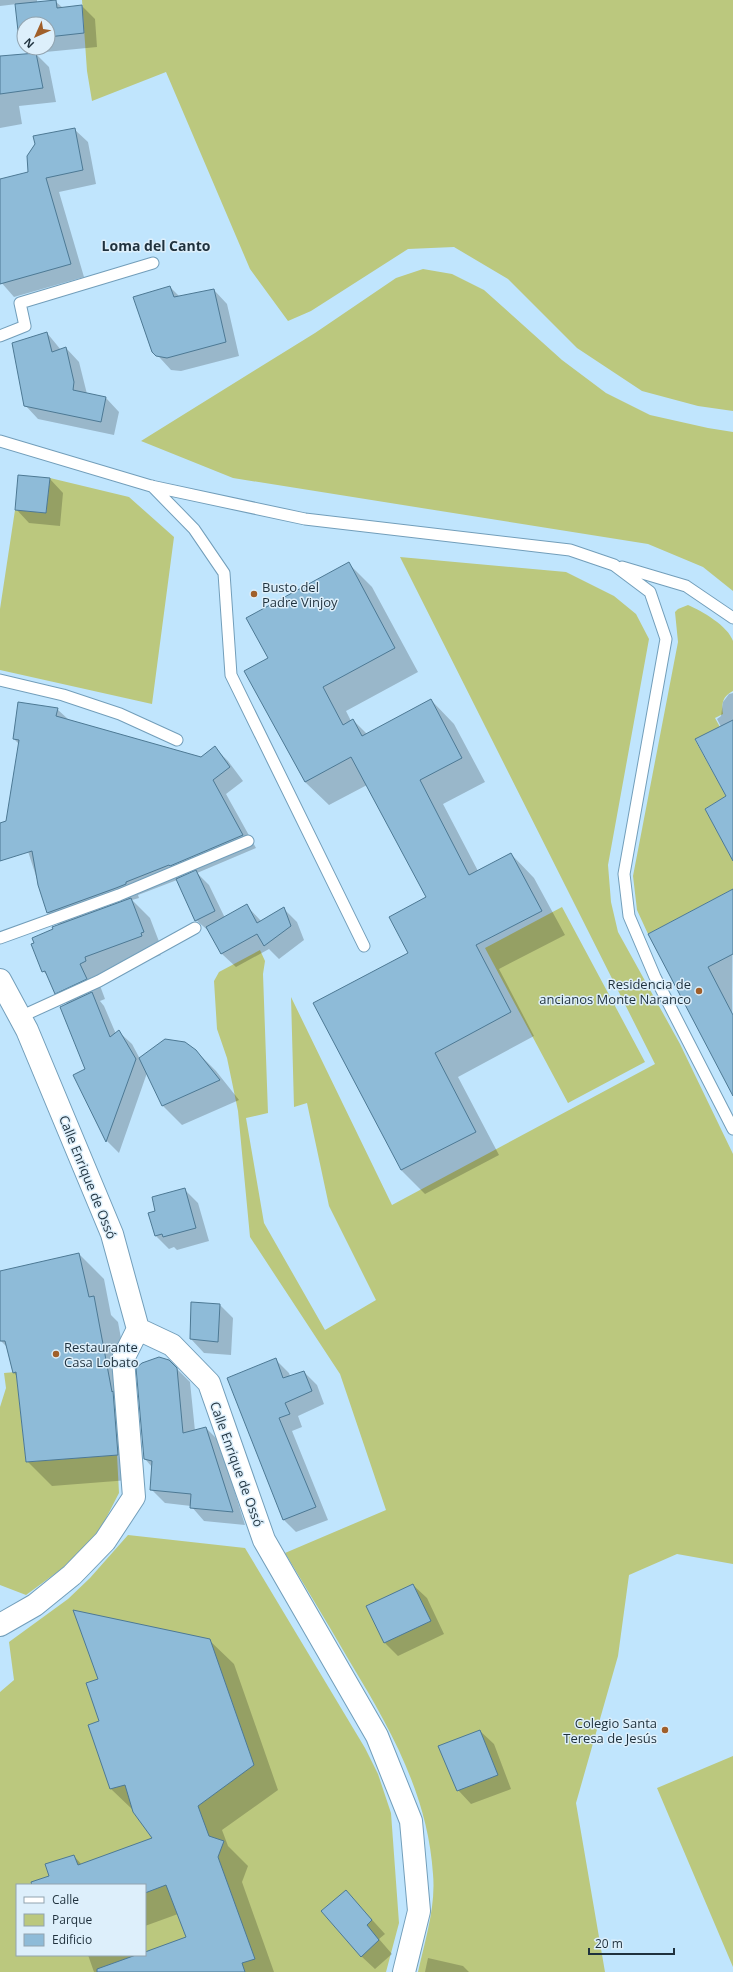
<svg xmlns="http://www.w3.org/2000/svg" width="733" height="1972" font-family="'Open Sans',sans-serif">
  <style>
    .green { fill: #bbc87e; fill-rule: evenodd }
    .shadow { fill: #0003 }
    .building { fill: #8ebbd8; stroke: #4d7994 }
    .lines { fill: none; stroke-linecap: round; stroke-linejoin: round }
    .lane-casing { stroke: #729eba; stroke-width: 13 }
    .street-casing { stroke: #729eba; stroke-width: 24 }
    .lane { stroke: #fff; stroke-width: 11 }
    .street { stroke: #fff; stroke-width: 22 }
    .poi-dot { fill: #a05f2a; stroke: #ddeffb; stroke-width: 1.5 }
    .labels { text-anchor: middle; stroke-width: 3; stroke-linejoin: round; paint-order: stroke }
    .poi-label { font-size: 13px; fill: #1f313d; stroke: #ddeffb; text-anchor: start }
    .street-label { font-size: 13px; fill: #1f313d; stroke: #ddeffb }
    .neighbourhood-label { font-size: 14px; font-weight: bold; fill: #1f313d; stroke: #ddeffb }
  </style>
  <rect width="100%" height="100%" fill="#c0e5fd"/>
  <path class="green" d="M82,0H733V411L698,406L642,391L577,348L508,279L454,247L408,249L311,311L288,321L250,269L166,72L92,101L87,71Z
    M423,269L452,274L484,290L562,360L606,393L650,415L708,428L733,432V591L703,567L648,544L233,478L141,441L315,333L396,278Z
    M50,478L129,497L174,537L152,704L0,670V609L15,510L46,513Z
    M400,557L566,572L614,596L636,614L649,639L608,865L611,902L618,932L680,1044L733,1154V1564L677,1554L629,1575L618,1656L576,1803L605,1972H418C425,1940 436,1907 433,1874C428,1795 390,1728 350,1662C329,1626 307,1589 285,1553L386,1510L340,1374L250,1237L238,1111L227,1058L217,1029L214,981L219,972L260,950L265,961L263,974L268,1113L246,1118L264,1223L325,1330L376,1300L329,1206L307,1103L294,1107L291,997L392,1205L655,1064Z
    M688,605C702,611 728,626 733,641C733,649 733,681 733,691C723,696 721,703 723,714L715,718L720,727L695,740L726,796L705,809L733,861V889L648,934L637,910L633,876L678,642L675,612L678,609Z
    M562,907L645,1062L568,1103L485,948Z
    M16,1372L26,1462L117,1455L119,1493L101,1528L71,1562L26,1595L0,1585V1407L6,1388L4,1373Z
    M128,1535L245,1548L365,1748L378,1774L391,1813L399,1923L386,1972H0V1692L14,1680L9,1642L68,1599L90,1578ZM17,1885H145V1955H17Z
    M733,1756V1967L657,1788Z"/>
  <path class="shadow" d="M0,0H37V3L55,1L63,8L82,6L95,19L97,47L35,53L49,67L56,102L19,106L22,124L0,128V57L35,54L29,48H48V24H24V43L20,40L17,4L0,6Z
    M74,129L88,142L96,184L59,192L84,277L14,297L0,281V180L29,173Z
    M170,287L180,297L214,290L227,304L239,356L181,371L171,370L150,347L134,298Z
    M47,333L61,350L66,348L79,362L87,394L106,398L119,412L114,435L38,419L25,405Z
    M50,479L63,493L60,526L29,523L16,509Z
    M349,564L372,587L418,672L346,711L351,721L353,720L367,734L431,700L454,724L485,782L443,804L478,871L511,854L534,878L565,935L499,969L534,1036L458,1077L499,1155L425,1194L401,1170L410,954L428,898L367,785L329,805L305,782L269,659Z
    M733,693V859L721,727L717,719L721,716L723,702L729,694Z
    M19,703L57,709L69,720L202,758L215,748L228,761L243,781L226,794L256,848L197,873L209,885L225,918L246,905L261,921L283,908L297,922L304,940L279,959L269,949L236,967L222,954L211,933L196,920L177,880L138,895L139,898L132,900L150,918L163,952L159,953L161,955L104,977L99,983L105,999L100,1001L104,1006L116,1034L119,1032L132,1044L140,1059L196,1051L216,1071L239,1100L182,1125L163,1106L147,1073L119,1153L107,1141L75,1075L86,1069L67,1004L55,993L49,977L43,971L54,930L60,925L48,913L11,799L20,745L14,739Z
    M733,890L732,992L733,1094L649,935Z
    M184,1189L198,1203L209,1241L177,1250L174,1247L169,1249L155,1235L157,1211Z
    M79,1254L104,1279L111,1315L118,1322L135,1415L142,1479L52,1486L27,1461L17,1376L13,1372L7,1347L1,1341L0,1334V1272Z
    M192,1303L220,1305L233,1318L231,1355L204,1353L191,1339Z
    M276,1360L289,1373L290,1376L304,1372L317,1385L324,1404L298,1416L302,1427L292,1431L328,1520L296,1532L283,1519Z
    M169,1361L190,1382L195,1431L206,1428L219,1441L245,1525L204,1521L191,1506L165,1503L151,1489L152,1467L145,1459Z
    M413,1585L427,1598L444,1634L398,1656L385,1643L367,1606Z
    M209,1640L234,1664L278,1790L222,1830L228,1846L248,1866L242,1882L274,1972H94L88,1955H145V1951L146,1952L187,1937L178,1914L145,1926V1885H54L74,1856L82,1865L154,1838L134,1811L111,1789L89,1726L101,1722Z
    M480,1731L494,1744L511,1789L471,1804L458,1790Z
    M346,1891L385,1934L379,1939L392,1954L375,1969L361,1956Z
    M428,1958L463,1966L469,1972H425Z"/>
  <path class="building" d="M56,0L57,8L82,5L84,33L48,37V24H24V39L19,40L15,4Z
    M36,53L43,88L0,94V56Z
    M75,128L83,170L46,178L71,264L0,284V179L28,172L27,156L35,144L33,136Z
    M170,286L174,297L214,289L226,342L167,358L156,356L152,352L133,297Z
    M47,332L52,352L66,347L74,382L73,390L106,397L101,422L24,406L12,343Z
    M18,475L50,478L46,513L15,510Z
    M349,562L395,648L323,687L343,725L353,719L362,736L431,699L462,758L420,780L469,875L511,853L542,911L476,945L511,1012L435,1053L476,1132L401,1170L313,1003L408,953L389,917L426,897L351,757L305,782L244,671L268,658L246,618Z
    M18,702L58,708L56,716L201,757L215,746L230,767L213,780L243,835L170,866L169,865L126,882V884L116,888L47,913L38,885L32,851L0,861V823L6,821L19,740L13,739Z
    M733,720V861L705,809L726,796L695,739Z
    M196,870L215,911L195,921L176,879Z
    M733,889V954L708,967L733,1015V1096L648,934Z
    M131,898L144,932L141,933L142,936L85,957L86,961L80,964L87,979L55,994L45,971L42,972L31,944L34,943L32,938L53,929L52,927Z
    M247,904L257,923L284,907L291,926L264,946L257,934L221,954L206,927Z
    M92,992L110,1037L119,1030L136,1059L106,1142L73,1075L85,1069L60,1007Z
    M165,1039L185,1042L196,1050L220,1080L162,1106L139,1058Z
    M185,1188L196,1228L163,1237L162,1234L155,1236L148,1213L155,1211L152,1197Z
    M79,1253L89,1297L94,1296L112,1392L113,1391L118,1455L26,1462L16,1372L13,1373L5,1341H0V1271Z
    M191,1302L220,1304L218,1342L190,1339Z
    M159,1357L169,1360L177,1368L183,1433L206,1427L233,1512L190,1508L191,1494L150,1490L152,1461L144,1459L136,1368L142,1363Z
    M276,1358L283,1378L304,1371L312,1391L285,1403L290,1414L279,1418L316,1507L283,1520L227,1378Z
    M413,1584L431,1621L384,1643L366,1606Z
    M73,1610L210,1639L254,1765L198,1806L209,1836L224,1841L218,1857L255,1959L242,1963L245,1972H97V1969L136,1955H145V1952L186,1937L166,1885L145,1893V1885H32L31,1882L49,1876L45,1864L74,1855L78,1865L152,1838L133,1812L125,1785L110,1789L88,1725L99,1721L86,1683L98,1679Z
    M480,1730L498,1775L457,1791L438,1746Z
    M346,1890L372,1920L367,1925L379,1940L361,1957L321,1911Z"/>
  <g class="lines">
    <g class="lane-casing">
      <path id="lane" d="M0,336L25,326L20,303L153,263
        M0,441L151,486L305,519L570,550L614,565L650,592L666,639L624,874L629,916L655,977L733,1129
        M152,486L194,529L224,573L231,675L364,946
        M622,567L686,586L733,618
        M0,680L63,695L120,714L177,740
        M0,938L119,895L248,841
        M20,1017L99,981L195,928"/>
    </g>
    <g class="street-casing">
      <path id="street" d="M0,980L27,1030L112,1234L138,1329L172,1345L209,1383L264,1540L377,1736L411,1821L419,1911L404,1972
        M0,1625L35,1605L72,1575L105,1541L134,1497L123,1359L138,1329"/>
    </g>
    <use href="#lane" class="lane"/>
    <use href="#street" class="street"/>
  </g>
  <g class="poi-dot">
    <circle cx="254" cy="594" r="4"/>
    <circle cx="699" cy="991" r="4"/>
    <circle cx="56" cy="1354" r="4"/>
    <circle cx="665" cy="1730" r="4"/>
  </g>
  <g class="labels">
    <g class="poi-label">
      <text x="262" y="592">Busto del<tspan x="262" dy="15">Padre Vinjoy</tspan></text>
      <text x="691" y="989" text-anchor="end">Residencia de<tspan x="691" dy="15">ancianos Monte Naranco</tspan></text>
      <text x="64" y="1352">Restaurante<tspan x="64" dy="15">Casa Lobato</tspan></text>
      <text x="657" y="1728" text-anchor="end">Colegio Santa<tspan x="657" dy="15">Teresa de Jesús</tspan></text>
    </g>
    <g class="street-label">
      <text transform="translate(88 1177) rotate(68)" y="5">Calle Enrique de Ossó</text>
      <text transform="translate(237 1464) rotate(70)" y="5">Calle Enrique de Ossó</text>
    </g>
    <g class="neighbourhood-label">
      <text x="156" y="251">Loma del Canto</text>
    </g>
  </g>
  <rect x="16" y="1884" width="130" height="72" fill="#ddeffb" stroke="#91a3af"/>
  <rect x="24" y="1897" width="20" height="6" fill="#ffffff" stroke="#91a3af"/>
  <text x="52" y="1904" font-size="12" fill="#1f313d">Calle</text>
  <rect x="24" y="1914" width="20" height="12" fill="#bbc87e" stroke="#91a3af"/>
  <text x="52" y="1924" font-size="12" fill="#1f313d">Parque</text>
  <rect x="24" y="1934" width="20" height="12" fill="#8ebbd8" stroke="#91a3af"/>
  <text x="52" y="1944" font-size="12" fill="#1f313d">Edificio</text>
  <g transform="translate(36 36) rotate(225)"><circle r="19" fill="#ddeffb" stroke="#91a3af"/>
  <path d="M0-3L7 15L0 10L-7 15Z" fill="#a05f2a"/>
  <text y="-6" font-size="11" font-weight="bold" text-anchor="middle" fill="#1f313d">N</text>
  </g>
  <path d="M589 1948v6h85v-6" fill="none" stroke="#1f313d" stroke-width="2"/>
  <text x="595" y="1948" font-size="12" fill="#1f313d" stroke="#ddeffb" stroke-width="3" paint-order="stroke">20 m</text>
</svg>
